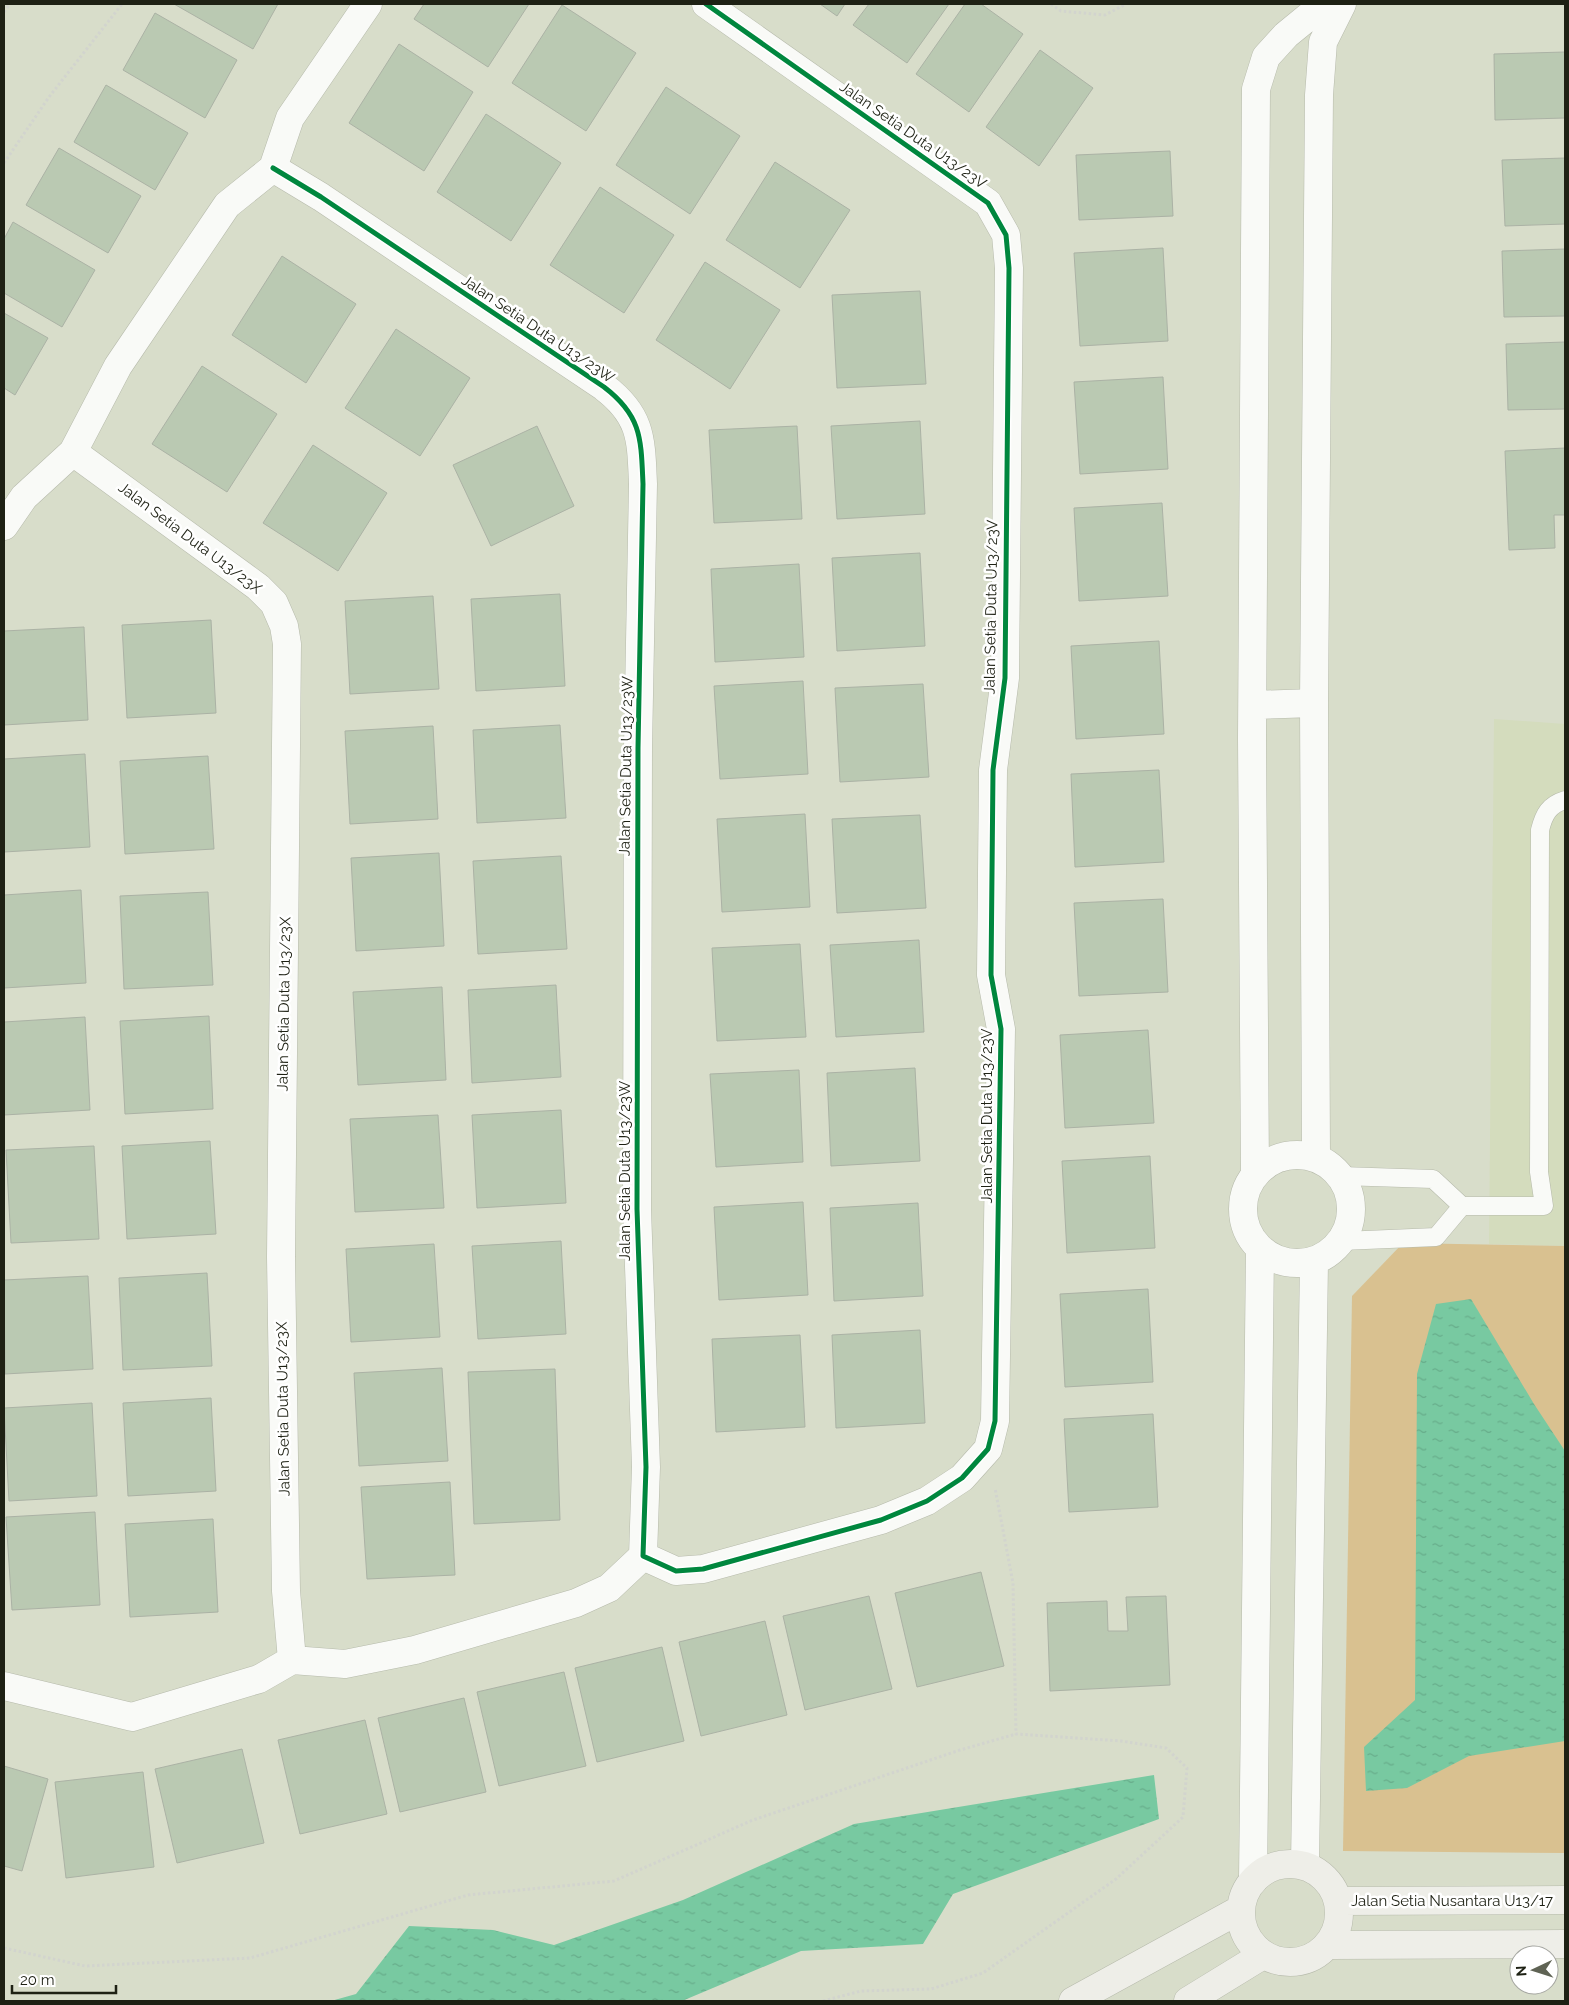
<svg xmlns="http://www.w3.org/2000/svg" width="1569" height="2005" font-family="Raleway,sans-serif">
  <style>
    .built { fill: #d4dcbd }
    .park { fill: #d9c190 }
    .water { fill: url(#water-ripples) }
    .building { fill: #bac9b2; stroke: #abb2a5 }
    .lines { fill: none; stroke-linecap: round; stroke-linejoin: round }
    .lane-casing { stroke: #b6baab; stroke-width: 19 }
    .street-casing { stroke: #b6baab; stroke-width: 29 }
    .secondary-casing { stroke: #b6baab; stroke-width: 29 }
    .path { stroke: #d2d4ce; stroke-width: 3; stroke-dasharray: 2.5 2.5; stroke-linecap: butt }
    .lane { stroke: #f9faf7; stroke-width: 18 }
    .street { stroke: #f9faf7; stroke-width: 28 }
    .secondary { stroke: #eeeee8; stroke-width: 28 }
    .cycleway-casing { stroke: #fff; stroke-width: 8 }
    .cycleway { stroke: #00873e; stroke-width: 5 }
    .labels { text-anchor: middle; stroke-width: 5; stroke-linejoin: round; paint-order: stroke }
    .street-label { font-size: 15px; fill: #1e2114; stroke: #fff }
  </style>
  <defs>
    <pattern id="water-ripples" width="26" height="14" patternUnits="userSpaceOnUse" patternTransform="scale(1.25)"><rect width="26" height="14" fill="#78c9a1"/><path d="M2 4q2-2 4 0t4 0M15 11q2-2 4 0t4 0" fill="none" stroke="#67ac8a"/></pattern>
  </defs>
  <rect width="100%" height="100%" fill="#d8ddca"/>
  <path class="built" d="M1494,719L1565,724V1246L1489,1244Z"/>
  <path class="park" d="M1403,1243L1565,1246V1853L1343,1851L1352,1296Z"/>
  <path class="water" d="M1471,1299L1534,1404L1565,1451V1741L1469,1756L1407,1788L1366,1791L1364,1747L1415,1700L1417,1374L1436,1304Z
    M1154,1775L1159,1819L953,1894L923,1944L801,1951L682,2001H331L356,1994L409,1926L493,1930L554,1945L683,1900L854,1824Z"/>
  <path class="building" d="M174,4H278L253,49Z
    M424,4H529L488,67L414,19Z
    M820,4H845L837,16Z
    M869,4H949L907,63L853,25Z
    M965,4H981L1023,34L969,112L916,74Z
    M562,5L636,53L586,131L512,83Z
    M155,13L237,60L205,118L123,70Z
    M399,44L473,92L424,171L349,123Z
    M1040,50L1093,88L1039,166L986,127Z
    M1565,52V118L1495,120L1494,54Z
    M106,85L188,133L155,190L74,142Z
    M666,87L740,136L690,214L616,165Z
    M486,114L561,163L511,241L437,192Z
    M59,148L141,196L108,253L26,205Z
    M1170,151L1173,216L1079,220L1076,155Z
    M1565,158V224L1505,226L1502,160Z
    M775,162L850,210L800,288L726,240Z
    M600,187L674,235L624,313L550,265Z
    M13,222L95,270L62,327L4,293V239Z
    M1163,248L1168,341L1080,346L1074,253Z
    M1565,249V316L1504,317L1502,251Z
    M282,256L356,304L306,383L232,335Z
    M705,262L780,310L730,389L656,340Z
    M920,291L926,384L837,388L832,295Z
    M4,313L48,338L15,395L4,388Z
    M396,329L470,378L420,456L345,408Z
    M1565,342V409L1508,410L1506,344Z
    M202,366L277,414L227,492L152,444Z
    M1163,377L1168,469L1080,474L1074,382Z
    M920,421L925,514L837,519L831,426Z
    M537,426L574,506L491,546L453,465Z
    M797,426L802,519L714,523L709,430Z
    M313,445L387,493L338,571L263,523Z
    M1565,448V515H1554L1555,548L1509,550L1505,451Z
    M1162,503L1168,596L1079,601L1074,508Z
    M920,553L925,646L837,651L832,558Z
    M799,564L804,657L715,662L711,569Z
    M560,594L565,686L476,691L471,599Z
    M433,596L439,689L350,694L345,601Z
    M211,620L216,713L127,718L122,625Z
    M84,627L88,720L4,725V631Z
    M1159,641L1164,734L1076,739L1071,646Z
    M803,681L808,774L720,779L714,686Z
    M923,684L929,777L840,782L835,688Z
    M560,725L566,818L477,823L473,730Z
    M433,726L438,819L350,824L345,731Z
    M85,754L90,847L4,852V759Z
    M208,756L214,849L125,854L120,761Z
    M1159,770L1164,862L1075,867L1071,774Z
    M805,814L810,907L722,912L717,819Z
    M920,815L926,908L837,913L832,819Z
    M439,853L444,946L356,951L351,858Z
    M561,856L567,949L478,954L473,861Z
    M81,890L86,983L4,988V895Z
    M208,892L213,985L124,989L120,896Z
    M1163,899L1168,992L1079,996L1074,903Z
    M919,940L924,1032L836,1037L830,945Z
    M800,944L806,1037L717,1041L712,948Z
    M556,985L561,1077L472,1083L468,990Z
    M442,987L446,1080L358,1085L353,992Z
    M209,1016L213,1109L125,1114L120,1021Z
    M85,1017L90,1110L4,1115V1022Z
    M1148,1030L1154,1123L1065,1128L1060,1035Z
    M915,1068L920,1161L831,1166L827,1073Z
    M799,1070L803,1162L716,1167L710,1074Z
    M561,1110L566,1203L477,1208L472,1115Z
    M438,1115L444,1208L355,1212L350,1119Z
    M210,1141L216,1234L127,1239L122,1146Z
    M94,1146L99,1239L11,1243L6,1150Z
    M1150,1156L1155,1248L1067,1253L1062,1161Z
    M803,1202L808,1295L719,1300L714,1207Z
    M918,1203L923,1296L834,1301L830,1208Z
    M561,1241L566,1334L478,1339L472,1246Z
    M434,1244L440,1337L351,1342L346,1249Z
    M207,1273L212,1366L123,1370L119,1278Z
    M88,1276L93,1369L5,1374L4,1280Z
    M1148,1289L1153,1382L1065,1387L1060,1294Z
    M920,1330L925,1423L836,1428L832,1335Z
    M800,1335L805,1427L716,1432L712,1339Z
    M442,1368L448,1461L359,1466L354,1373Z
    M555,1369L560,1520L474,1524L468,1372Z
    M211,1398L216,1491L128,1496L123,1403Z
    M92,1403L97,1496L9,1501L4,1408Z
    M1153,1414L1158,1507L1069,1512L1064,1419Z
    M450,1482L455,1575L367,1579L361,1487Z
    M95,1512L100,1605L12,1610L6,1517Z
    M213,1519L218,1612L130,1617L125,1524Z
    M981,1572L1004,1666L917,1687L895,1593Z
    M869,1596L892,1689L805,1710L783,1616Z
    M1166,1596L1170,1685L1050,1691L1047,1603L1107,1601L1108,1631H1128L1126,1597Z
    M765,1621L787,1715L701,1736L679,1642Z
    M662,1647L684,1741L597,1762L575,1668Z
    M564,1672L586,1766L499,1786L477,1692Z
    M464,1698L486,1792L400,1812L378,1718Z
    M365,1720L387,1814L300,1834L278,1740Z
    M242,1749L264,1843L177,1863L155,1769Z
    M4,1766L48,1779L22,1871L4,1866Z
    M143,1772L154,1867L66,1878L55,1782Z"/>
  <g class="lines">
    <g class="lane-casing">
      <path id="lane" d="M1341,1176L1433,1179L1462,1206H1544L1539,1172L1540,830C1544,814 1549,805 1565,800
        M1342,1241L1436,1237L1462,1206"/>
    </g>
    <g class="street-casing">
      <path id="street" d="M273,168L321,197L604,387C642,416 641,439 643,484L638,748L637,1209L646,1467L643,1556
        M73,452L258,587L274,603L284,626L287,644L281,1257L286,1591L292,1660
        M4,526L24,497L73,452L118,366L227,205L273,168L290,118L368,4
        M1253,705L1314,703
        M1243 1209a54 54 0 1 1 108 0a54 54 0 1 1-108 0Z
        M1316,1157L1314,703L1319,95L1323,42L1342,4
        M1255,1174L1252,738L1256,89L1266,57L1286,35L1324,4
        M643,1556L676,1571L703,1569L881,1520L927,1501L962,1478L988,1449L995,1421L1001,1029L991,975L993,770L1005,678L1009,268L1006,235L988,203L706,4
        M4,1686L132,1717L259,1679L292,1660L345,1664L415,1650L576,1603L609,1588L643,1556
        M1305,1865L1314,1262
        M1253,1881L1260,1249"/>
    </g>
    <g class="secondary-casing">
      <path id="secondary" d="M1241 1913a49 49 0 1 1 98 0a49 49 0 1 1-98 0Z
        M1339,1901L1565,1900
        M1329,1945L1565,1944
        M1073,2001L1241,1909
        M1188,2001L1263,1955"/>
    </g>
    <path class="path" d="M1051,4L1061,11L1105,15L1126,4
      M4,12L10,4
      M4,163L49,97L122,4
      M4,1948L85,1966L250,1958L468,1895L614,1881L753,1820L960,1750L1016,1734
      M823,2001L861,1991L931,1989L983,1973L1116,1879L1183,1817L1187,1768L1166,1748L1121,1741L1016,1734L1013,1583L995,1488"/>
    <use href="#lane" class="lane"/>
    <use href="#street" class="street"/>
    <use href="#secondary" class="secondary"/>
    <g class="cycleway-casing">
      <path id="cycleway" d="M273,168L321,197L604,387C642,416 641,439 643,484L638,748L637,1209L646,1467L643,1556L676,1571L703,1569L881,1520L927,1501L962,1478L988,1449L995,1421L1001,1029L991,975L993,770L1005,678L1009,268L1006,235L988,203L706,4"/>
    </g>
    <use href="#cycleway" class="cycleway"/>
  </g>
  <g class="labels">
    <g class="street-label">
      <text transform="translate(913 135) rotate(35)" y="5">Jalan Setia Duta U13/23V</text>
      <text transform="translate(538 329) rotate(34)" y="5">Jalan Setia Duta U13/23W</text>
      <text transform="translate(190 538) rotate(37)" y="5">Jalan Setia Duta U13/23X</text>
      <text transform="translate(991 607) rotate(-89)" y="5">Jalan Setia Duta U13/23V</text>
      <text transform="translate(626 766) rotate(-89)" y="5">Jalan Setia Duta U13/23W</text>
      <text transform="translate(284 1004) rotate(-89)" y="5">Jalan Setia Duta U13/23X</text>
      <text transform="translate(987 1116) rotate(-90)" y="5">Jalan Setia Duta U13/23V</text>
      <text transform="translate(625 1171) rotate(-90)" y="5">Jalan Setia Duta U13/23W</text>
      <text transform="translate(283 1409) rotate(-91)" y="5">Jalan Setia Duta U13/23X</text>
      <text x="1452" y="1906">Jalan Setia Nusantara U13/17</text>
    </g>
  </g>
  <rect width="1569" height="2005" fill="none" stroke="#1e2114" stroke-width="10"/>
  <g transform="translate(1534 1970) rotate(266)"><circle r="24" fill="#ffffff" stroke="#a5a6a1"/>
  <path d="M0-4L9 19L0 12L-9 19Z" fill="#5f6354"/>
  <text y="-8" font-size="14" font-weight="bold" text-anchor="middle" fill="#1e2114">N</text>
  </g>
  <path d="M12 1985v8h104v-8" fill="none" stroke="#1e2114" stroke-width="2.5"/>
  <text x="20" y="1985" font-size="15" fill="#1e2114" stroke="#ffffff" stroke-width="4" paint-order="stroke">20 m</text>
</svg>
